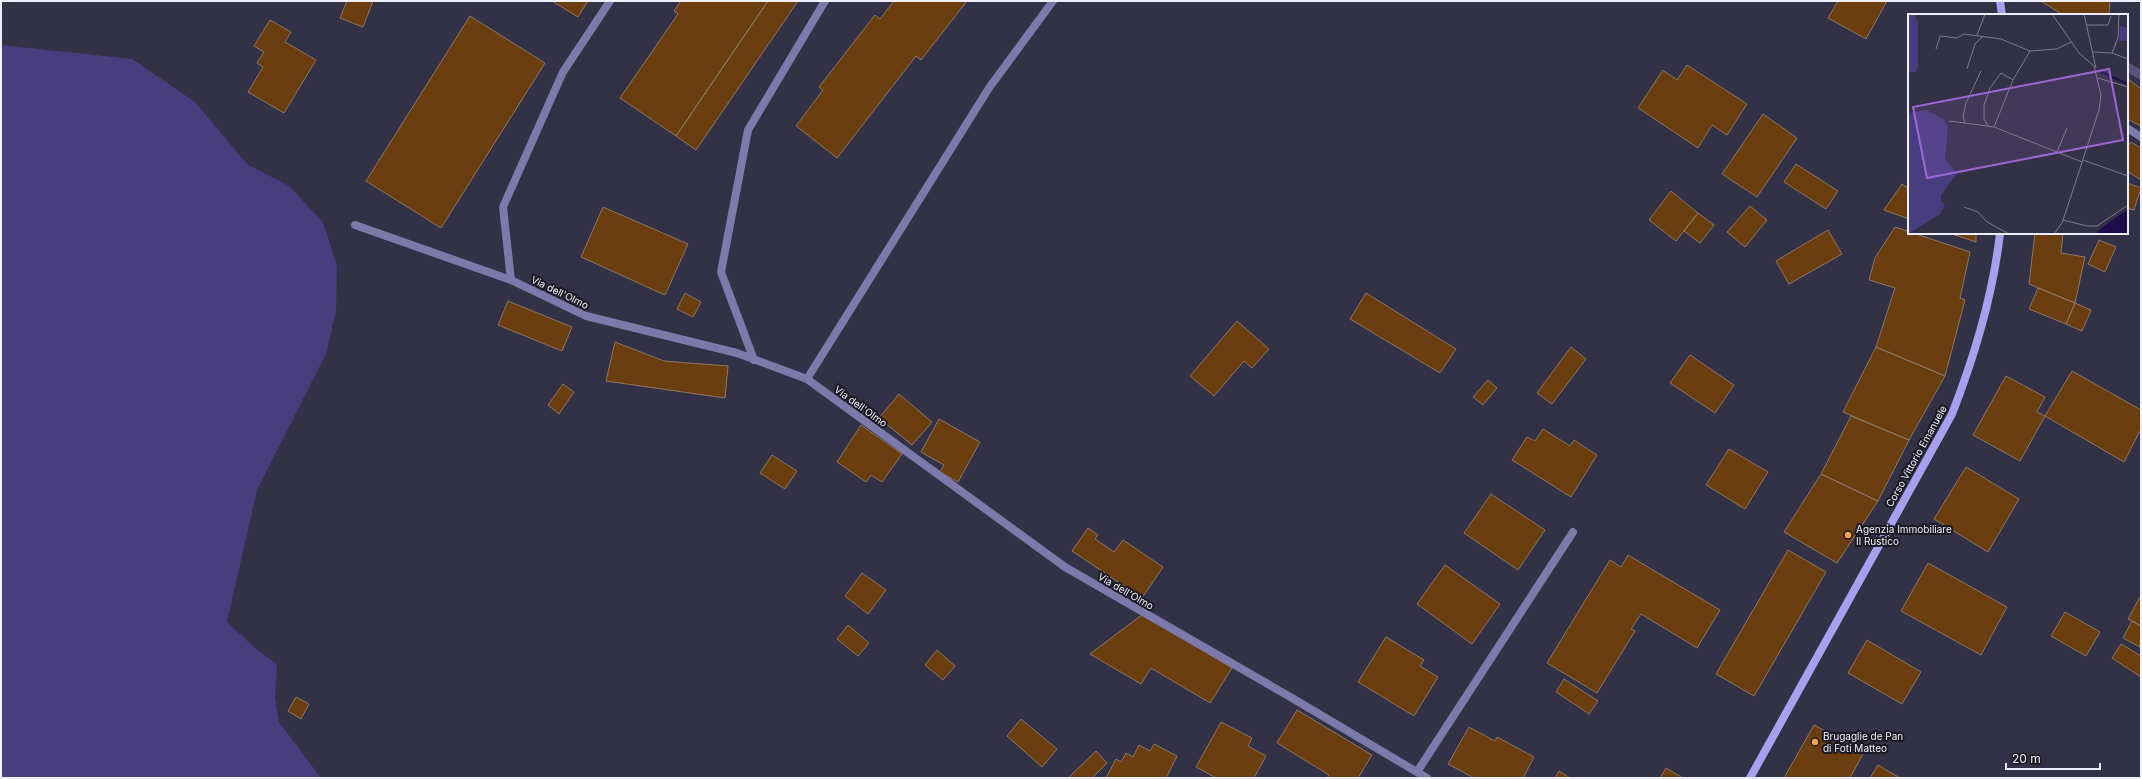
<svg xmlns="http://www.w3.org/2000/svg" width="2142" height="779" font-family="Inter,sans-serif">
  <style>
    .green { fill: #483e7f }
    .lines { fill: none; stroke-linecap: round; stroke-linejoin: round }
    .stream { stroke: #5d5180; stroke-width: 9 }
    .building { fill: #6b3e10; stroke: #8e7866 }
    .service { stroke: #7e79ab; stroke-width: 8 }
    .minor { stroke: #7e79ab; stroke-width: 8 }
    .secondary { stroke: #a8a0ef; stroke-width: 8 }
    .poi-dot { fill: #f9a04c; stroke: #1b1a24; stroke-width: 1.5 }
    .labels { text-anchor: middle; stroke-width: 4; stroke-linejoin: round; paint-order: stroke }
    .street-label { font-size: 10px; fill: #f0effd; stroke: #1b1a24 }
    .poi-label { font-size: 10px; fill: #f0effd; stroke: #1b1a24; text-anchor: start }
    .inset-river { fill: none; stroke: #1e0d4b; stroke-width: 2 }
    .inset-road { fill: none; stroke: #7e7d8f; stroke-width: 1 }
    .view { fill: #9e66d2; fill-opacity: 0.15; stroke: #9e66d2; stroke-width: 2 }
    .inset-edge { fill: none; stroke: #f0effd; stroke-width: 2 }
  </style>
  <rect width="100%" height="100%" fill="#323146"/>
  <path class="green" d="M1,45L132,59L195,102L247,164L289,186L323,222L337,266L336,311L326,354L257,490L227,622L257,650L277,664L275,698L279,722L321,778H1Z"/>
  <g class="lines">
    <path class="stream" d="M2127,67L2141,75"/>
  </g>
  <path class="building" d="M347,1H373L363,27L340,18Z
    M552,1H588L578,17Z
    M681,1H768L676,136L620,98L678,14L674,11Z
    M768,1H798L696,150L676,136Z
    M894,1H967L921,60L916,56L837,158L796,126L823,90L819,87L875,15L880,19Z
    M1838,1H1887L1866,39L1828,18Z
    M2041,1H2110L2109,15H2063Z
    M470,16L545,63L441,228L366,181Z
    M270,20L291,32L285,42L316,60L284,113L248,92L263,67L257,63L264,52L254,46Z
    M1687,65L1747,104L1727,135L1712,125L1698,148L1638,108L1663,70L1677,80Z
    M2127,78L2141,89V126L2127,119Z
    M1763,114L1797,138L1757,197L1722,174Z
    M2131,142L2141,148V180L2127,171V147Z
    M1796,164L1838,191L1826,209L1784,182Z
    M2127,183L2141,188L2134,210L2127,208Z
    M1902,184L1909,189V219L1884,210Z
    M1671,191L1698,213L1676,241L1649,220Z
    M1750,206L1767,220L1745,247L1727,232Z
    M603,207L688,244L665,295L581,257Z
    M1698,213L1714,225L1700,243L1684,231Z
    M1895,227L1970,252L1960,298L1965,300L1945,376L1876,347L1895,288L1869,280L1875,258Z
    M1828,230L1842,254L1789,284L1776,261Z
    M1949,233H1976V242Z
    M2035,233H2063L2061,253L2085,257L2075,303L2029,284Z
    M2099,240L2116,247L2105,272L2088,264Z
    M2038,288L2075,303L2066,324L2029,309Z
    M685,293L701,302L693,317L677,309Z
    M1366,293L1456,349L1440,373L1350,319Z
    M508,301L572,327L562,351L498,325Z
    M2075,303L2091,310L2082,331L2066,324Z
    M1237,321L1269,349L1252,368L1244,361L1214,396L1190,376Z
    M615,342L664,361L728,366L725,398L606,381Z
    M1571,347L1586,359L1552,404L1537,393Z
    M1876,347L1945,376L1909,440L1843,412Z
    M1690,355L1734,385L1715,413L1670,383Z
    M2072,371L2141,410V429L2124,462L2045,416Z
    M2006,376L2045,397L2037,412L2045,416L2020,461L1973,435Z
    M1488,380L1497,388L1483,405L1473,397Z
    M563,384L574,392L559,414L548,405Z
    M899,394L932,422L912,445L879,418Z
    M1851,416L1909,440L1878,501L1821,474Z
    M939,419L980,442L958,482L940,472L944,465L921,452Z
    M861,425L902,454L882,482L871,475L866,482L837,462Z
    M1543,429L1570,446L1574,440L1597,455L1571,497L1512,460L1527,437L1535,441Z
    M1729,449L1768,472L1745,509L1706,485Z
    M772,455L797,471L785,489L760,473Z
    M1966,467L2019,499L1988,552L1934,519Z
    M1821,474L1878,501L1837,563L1784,532Z
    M1491,494L1545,530L1518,570L1464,533Z
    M1088,528L1098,535L1095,539L1114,552L1123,540L1163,567L1142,598L1072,551Z
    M1788,550L1826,572L1754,696L1716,674Z
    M1628,555L1720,610L1697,648L1641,614L1631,629L1635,631L1597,693L1547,663L1610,560L1621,567Z
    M1928,563L2007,607L1981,655L1901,611Z
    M1445,565L1500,604L1472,644L1417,604Z
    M862,573L886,590L868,614L845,596Z
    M2141,595V626L2128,619Z
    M2065,612L2100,632L2086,656L2051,636Z
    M1143,614L1232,668L1210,703L1151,668L1141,684L1090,654Z
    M2132,621L2141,626L2140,647L2123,638Z
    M848,625L869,643L858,656L837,639Z
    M1386,637L1424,660L1420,666L1438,677L1414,716L1358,682Z
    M1867,640L1921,672L1902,704L1848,673Z
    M2121,644L2141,656V677L2112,658Z
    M937,650L955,666L943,680L925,665Z
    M1564,679L1598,701L1589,714L1556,692Z
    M296,697L309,704L301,719L288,711Z
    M1297,710L1372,755L1358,778H1327L1329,775L1277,743Z
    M1021,719L1057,749L1042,767L1007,736Z
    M1221,722L1252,738L1248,746L1266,756L1254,778H1216L1196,767Z
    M1814,725L1864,752L1850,778H1784Z
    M1469,727L1495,741L1497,737L1534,757L1523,778H1474L1448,764Z
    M1154,744L1177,756L1166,778H1106L1116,759L1121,762L1126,753L1133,757L1139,745L1150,751Z
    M1096,751L1107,763L1092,778H1068Z
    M1878,765L1900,778H1870Z
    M1666,768L1683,778H1660Z
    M1559,771L1570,778H1555Z"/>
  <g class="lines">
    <path class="service" d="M355,225L511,280"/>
    <path class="minor" d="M610,1L563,72L503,207L511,280L586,316L737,353L807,379L1065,567L1292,698L1427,778
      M2127,128L2141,137
      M754,360L721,272L748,130L825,1
      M807,379L989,88L1053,1
      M1417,772L1573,532"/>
    <path class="secondary" d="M2000,1L2002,15
      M1750,778L1952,414C1975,355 1993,296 2000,233"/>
  </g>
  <g class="poi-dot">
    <circle cx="1848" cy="535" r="4"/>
    <circle cx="1815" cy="742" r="4"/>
  </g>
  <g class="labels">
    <g class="street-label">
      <text transform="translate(560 292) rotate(26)" y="4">Via dell'Olmo</text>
      <text transform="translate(861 406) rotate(36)" y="4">Via dell'Olmo</text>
      <text transform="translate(1916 456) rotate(-61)" y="4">Corso Vittorio Emanuele</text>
      <text transform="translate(1126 591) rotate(30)" y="4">Via dell'Olmo</text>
    </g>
    <g class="poi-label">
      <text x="1856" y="533">Agenzia Immobiliare<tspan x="1856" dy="12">Il Rustico</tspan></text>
      <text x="1823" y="740">Brugaglie de Pan<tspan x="1823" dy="12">di Foti Matteo</tspan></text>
    </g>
  </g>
  <g transform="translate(1908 14)">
    <rect width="220" height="220" fill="#323146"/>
    <path d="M0,0H6L10,8V54L8,58H0ZM212,12L220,14V27H211ZM18,96L35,105L40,111L37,146L49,159L33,181V188L37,191L32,200L0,220V99Z" fill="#483e7f"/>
    <path d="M220,195V220H188L193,214Z" fill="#1e0d4b"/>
    <path class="inset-river" d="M193,58L220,70"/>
    <path class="inset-road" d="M144,0L171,39L186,52L193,81L191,96L165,176L154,209L146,220M176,0L188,54M178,11H200L203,2M69,21L77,0M28,35L32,22L49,24L56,20L93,25L122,37L149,35L163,28M185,38L204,39L220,45M204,39L210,24L211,0M59,55L67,30L75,22M73,57L58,89L55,103L57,109L86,113L174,148M190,64L220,73M41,107L57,109M80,112L76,105V91L82,74L93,59L105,66M86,113L105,66L122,37M149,138L159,114M175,146L220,162M56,193L70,198L79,208L101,220M155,206L179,212H189L220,191"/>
    <path class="view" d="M201,55L215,126L19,164L5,93Z"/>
    <rect width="220" height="220" class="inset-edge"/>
  </g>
  <rect width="2142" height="779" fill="none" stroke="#f0effd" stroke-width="4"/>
  <path d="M2006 763v6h94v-6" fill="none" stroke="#f0effd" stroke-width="2"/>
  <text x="2012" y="763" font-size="12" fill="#f0effd" stroke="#1b1a24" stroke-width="3" paint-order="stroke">20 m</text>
</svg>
